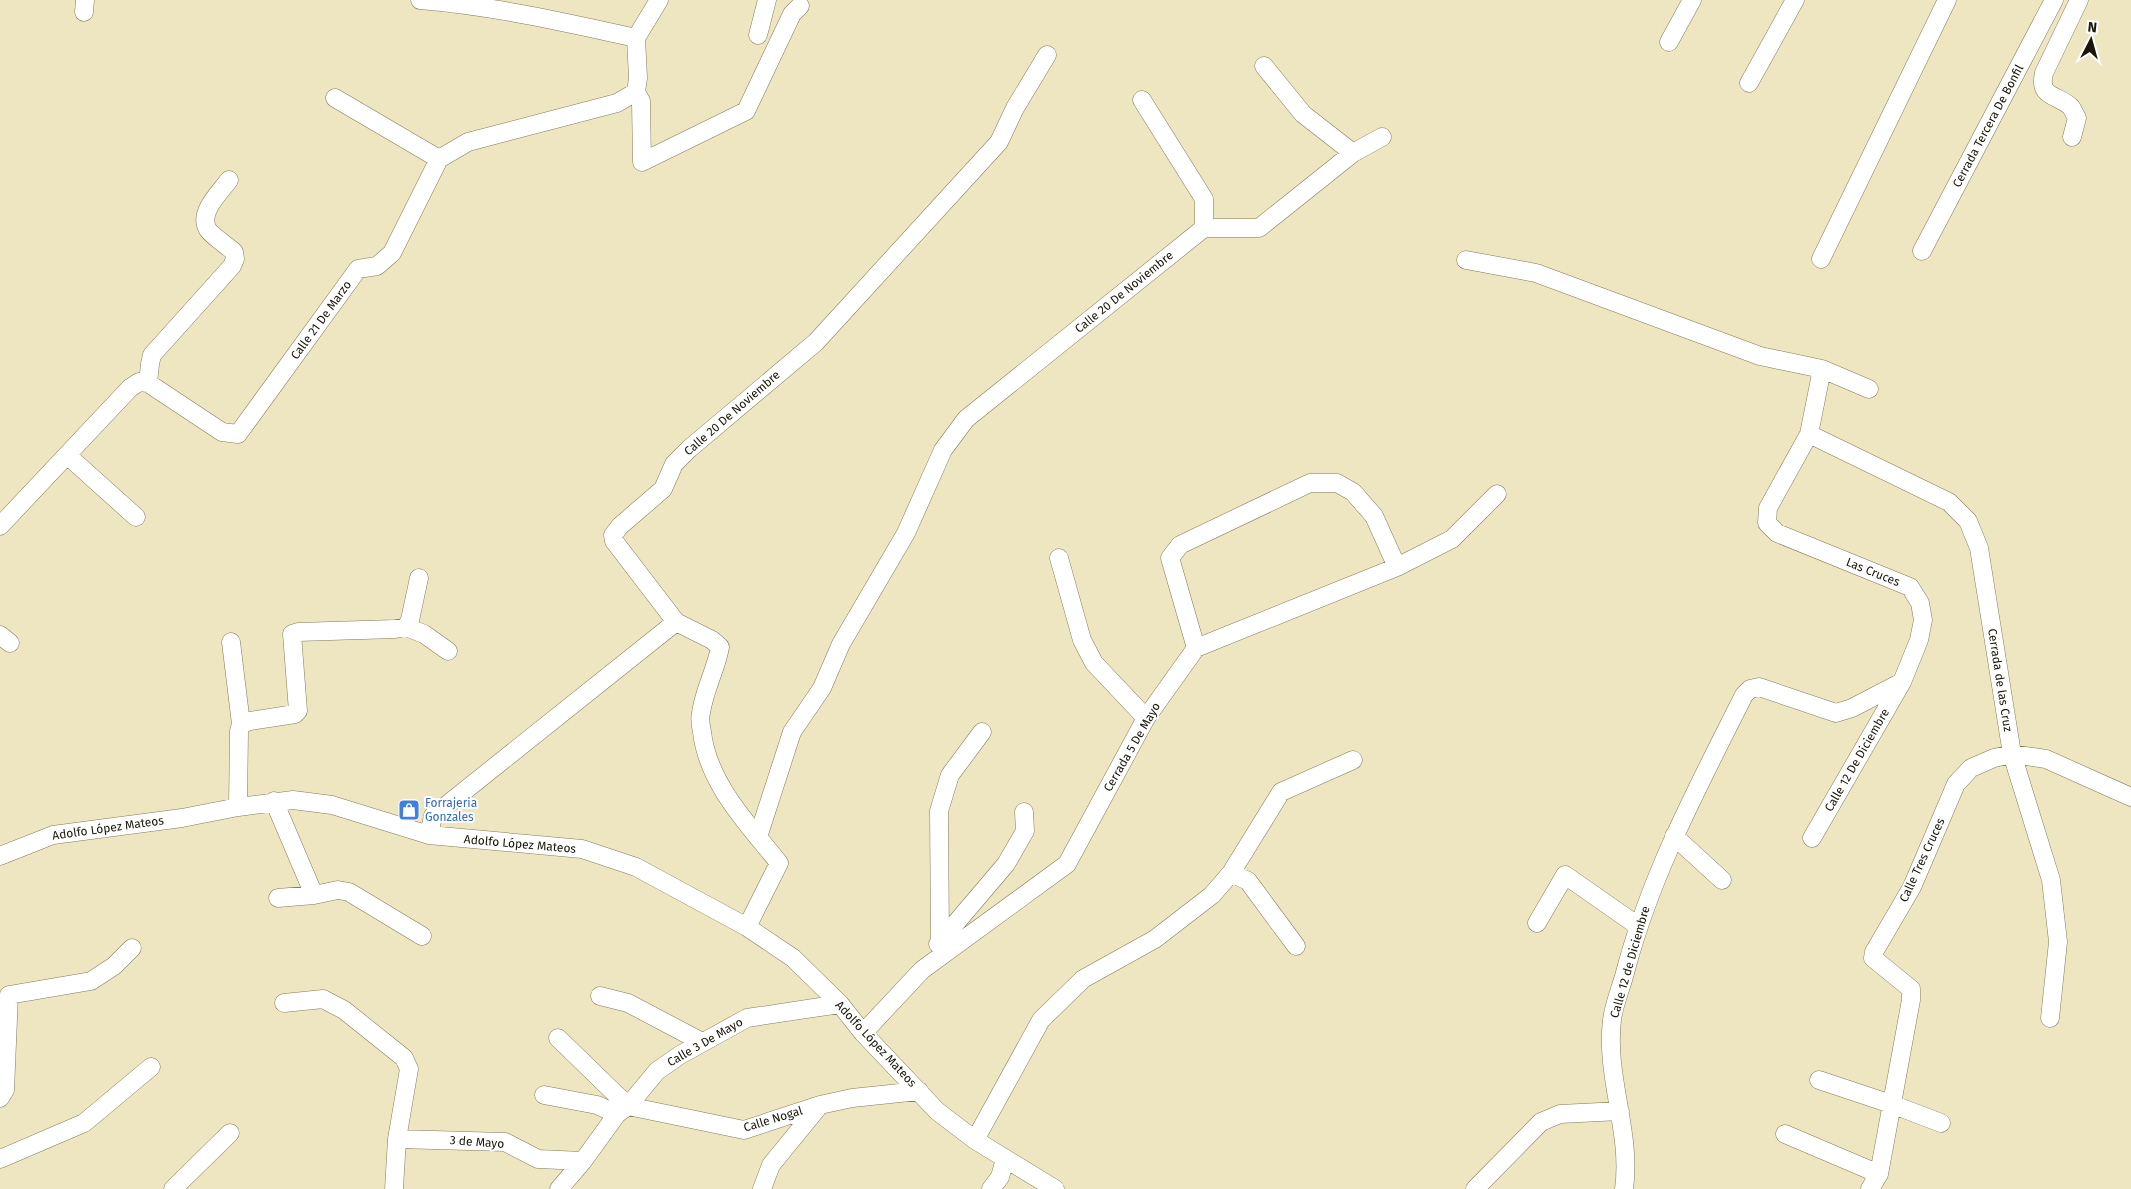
<svg xmlns="http://www.w3.org/2000/svg" width="2131" height="1189" font-family="'Fira Sans',sans-serif">
  <style>
    .lines { fill: none; stroke-linecap: round; stroke-linejoin: round }
    .street-casing { stroke: #837b5a; stroke-width: 19 }
    .street { stroke: #fff; stroke-width: 18 }
    .labels { text-anchor: middle; stroke-width: 4; stroke-linejoin: round; paint-order: stroke }
    .street-label { font-size: 12px; fill: #191508; stroke: #fff }
    .shop-label { font-size: 12px; fill: #366cbe; stroke: #fff; text-anchor: start }
  </style>
  <rect width="100%" height="100%" fill="#eee5c1"/>
  <g class="lines">
    <g class="street-casing">
      <path id="street" d="M420,0C493,6 564,22 636,38
        M84,12L85,0
        M758,35L767,0
        M1669,42L1692,0
        M1264,66L1303,114L1353,153
        M1749,83L1795,0
        M636,92L641,101L642,162L746,111L792,14L800,6
        M335,98L439,159
        M1142,100L1204,199V228
        M2072,137L2077,118C2075,115 2073,110 2071,107C2057,94 2038,98 2044,73L2079,0
        M1922,251L2054,0
        M1821,259L1947,0
        M1466,260L1536,273L1760,356L1822,369L1869,389
        M148,383L150,364L152,355L232,266L235,259L234,252C228,246 210,235 207,228C199,212 220,192 229,180
        M1809,434L1949,502L1968,521L1979,548L2012,754L2051,880L2058,942L2050,1018
        M67,455L136,517
        M0,526L130,388L139,382L148,383L222,432L238,434L358,269L377,266L392,253L439,159L468,142L617,103L636,92L638,78L636,38L659,0
        M1059,558L1082,640L1094,663L1146,718
        M406,627L424,634L448,651
        M0,635L10,643
        M231,642L241,724L239,731L238,807
        M1196,648L1170,558L1180,545L1310,483H1337L1353,492L1374,516L1397,567
        M241,724L250,721L295,714L298,711L292,634L298,632L395,629L406,627L410,620L419,578
        M274,801L314,895
        M429,835L433,816L676,622
        M1674,836L1722,880
        M758,837L792,732L822,688L841,644L906,533L943,450L966,419L1204,228H1259L1353,153L1382,137
        M1812,838L1902,682L1919,640L1923,620L1920,603L1910,587L1777,533L1767,523L1768,508L1809,434L1822,369
        M0,856L53,835L182,818L238,807L293,800L332,805L429,835L582,849L636,867L747,927L793,958L840,1004L863,1033L937,1111L975,1140L1055,1189
        M1231,873L1248,881L1296,946
        M278,898L314,895L338,890L349,892L422,936
        M1537,923L1565,875L1638,926
        M747,927L779,863C748,824 708,784 702,732C701,726 699,719 701,713C704,690 716,670 720,647L712,640L676,622L614,541L613,535L620,526L663,489L674,464L689,449L816,342L999,142L1015,108L1047,55
        M940,941L939,811L950,775L982,732
        M938,944L1006,864L1025,831L1024,812
        M600,996L628,1003L702,1042
        M284,1003L323,999L344,1010L404,1058L409,1069L397,1139L394,1189
        M863,1033L922,970L1067,864L1146,718L1196,648L1397,567L1452,539L1497,494
        M558,1038L628,1106L744,1130L820,1105L852,1098L919,1091
        M1819,1080L1894,1105L1941,1123
        M544,1095L597,1105L617,1114
        M0,1098L5,1090L9,995L91,981L114,966L132,948
        M1785,1134L1879,1174
        M397,1139L505,1142L538,1159L583,1161
        M975,1140L1041,1020L1083,979L1155,939L1212,895L1231,873L1281,792L1353,760
        M0,1159L84,1123L151,1067
        M173,1189L230,1133
        M559,1189L583,1161L617,1114L628,1106L657,1071L680,1055L747,1018L840,1004
        M762,1189L771,1165L820,1105
        M991,1189L1000,1177L1005,1159
        M1475,1189L1541,1122L1560,1114L1620,1111
        M1624,1189C1632,1133 1605,1077 1612,1020C1614,1003 1622,986 1626,969C1652,872 1699,785 1744,695L1750,689L1759,687L1836,713L1852,708L1902,682
        M1870,1189L1879,1174L1911,1000V989L1873,958L1874,952L1912,887L1956,784L1971,768L1994,758L2012,754L2046,759L2131,797"/>
    </g>
    <use href="#street" class="street"/>
  </g>
  <defs>
    <g id="shop-square" transform="scale(1.125)"><rect x="-9" y="-9" width="18" height="18" rx="4" fill="#3f7fe0" stroke="#fff"/><path d="M-5-2.5h2.3a2.7 3.5 0 0 1 5.4 0H5L5.5 6h-11ZM-1.5-2.5h3a1.5 2.3 0 0 0-3 0Z" fill="#fff"/></g>
  </defs>
  <g fill-rule="evenodd">
    <use href="#shop-square" x="409" y="810"/>
  </g>
  <g class="labels">
    <g class="street-label">
      <text transform="translate(1988 126) rotate(-62)" y="4">Cerrada Tercera De Bonfil</text>
      <text transform="translate(1124 292) rotate(-39)" y="4">Calle 20 De Noviembre</text>
      <text transform="translate(321 320) rotate(-54)" y="4">Calle 21 De Marzo</text>
      <text transform="translate(732 413) rotate(-41)" y="4">Calle 20 De Noviembre</text>
      <text transform="translate(1873 572) rotate(22)" y="4">Las Cruces</text>
      <text transform="translate(2000 680) rotate(81)" y="4">Cerrada de las Cruz</text>
      <text transform="translate(1132 747) rotate(-60)" y="4">Cerrada 5 De Mayo</text>
      <text transform="translate(1857 760) rotate(-60)" y="4">Calle 12 De Diciembre</text>
      <text transform="translate(108 828) rotate(-8)" y="4">Adolfo López Mateos</text>
      <text transform="translate(520 844) rotate(5)" y="4">Adolfo López Mateos</text>
      <text transform="translate(1922 860) rotate(-65)" y="4">Calle Tres Cruces</text>
      <text transform="translate(1630 962) rotate(-74)" y="4">Calle 12 de Diciembre</text>
      <text transform="translate(705 1042) rotate(-30)" y="4">Calle 3 De Mayo</text>
      <text transform="translate(876 1044) rotate(47)" y="4">Adolfo López Mateos</text>
      <text transform="translate(773 1119) rotate(-17)" y="4">Calle Nogal</text>
      <text transform="translate(477 1142) rotate(4)" y="4">3 de Mayo</text>
    </g>
    <g class="shop-label">
      <text x="425" y="807">Forrajeria<tspan x="425" dy="14">Gonzales</tspan></text>
    </g>
  </g>
  <g transform="translate(2091 40) rotate(6)" stroke="#ffffff" stroke-width="4" paint-order="stroke">
  <path d="M0-4L9 19L0 12L-9 19Z" fill="#191508"/>
  <text y="-8" font-size="14" font-weight="bold" text-anchor="middle" fill="#191508">N</text>
  </g>
</svg>
